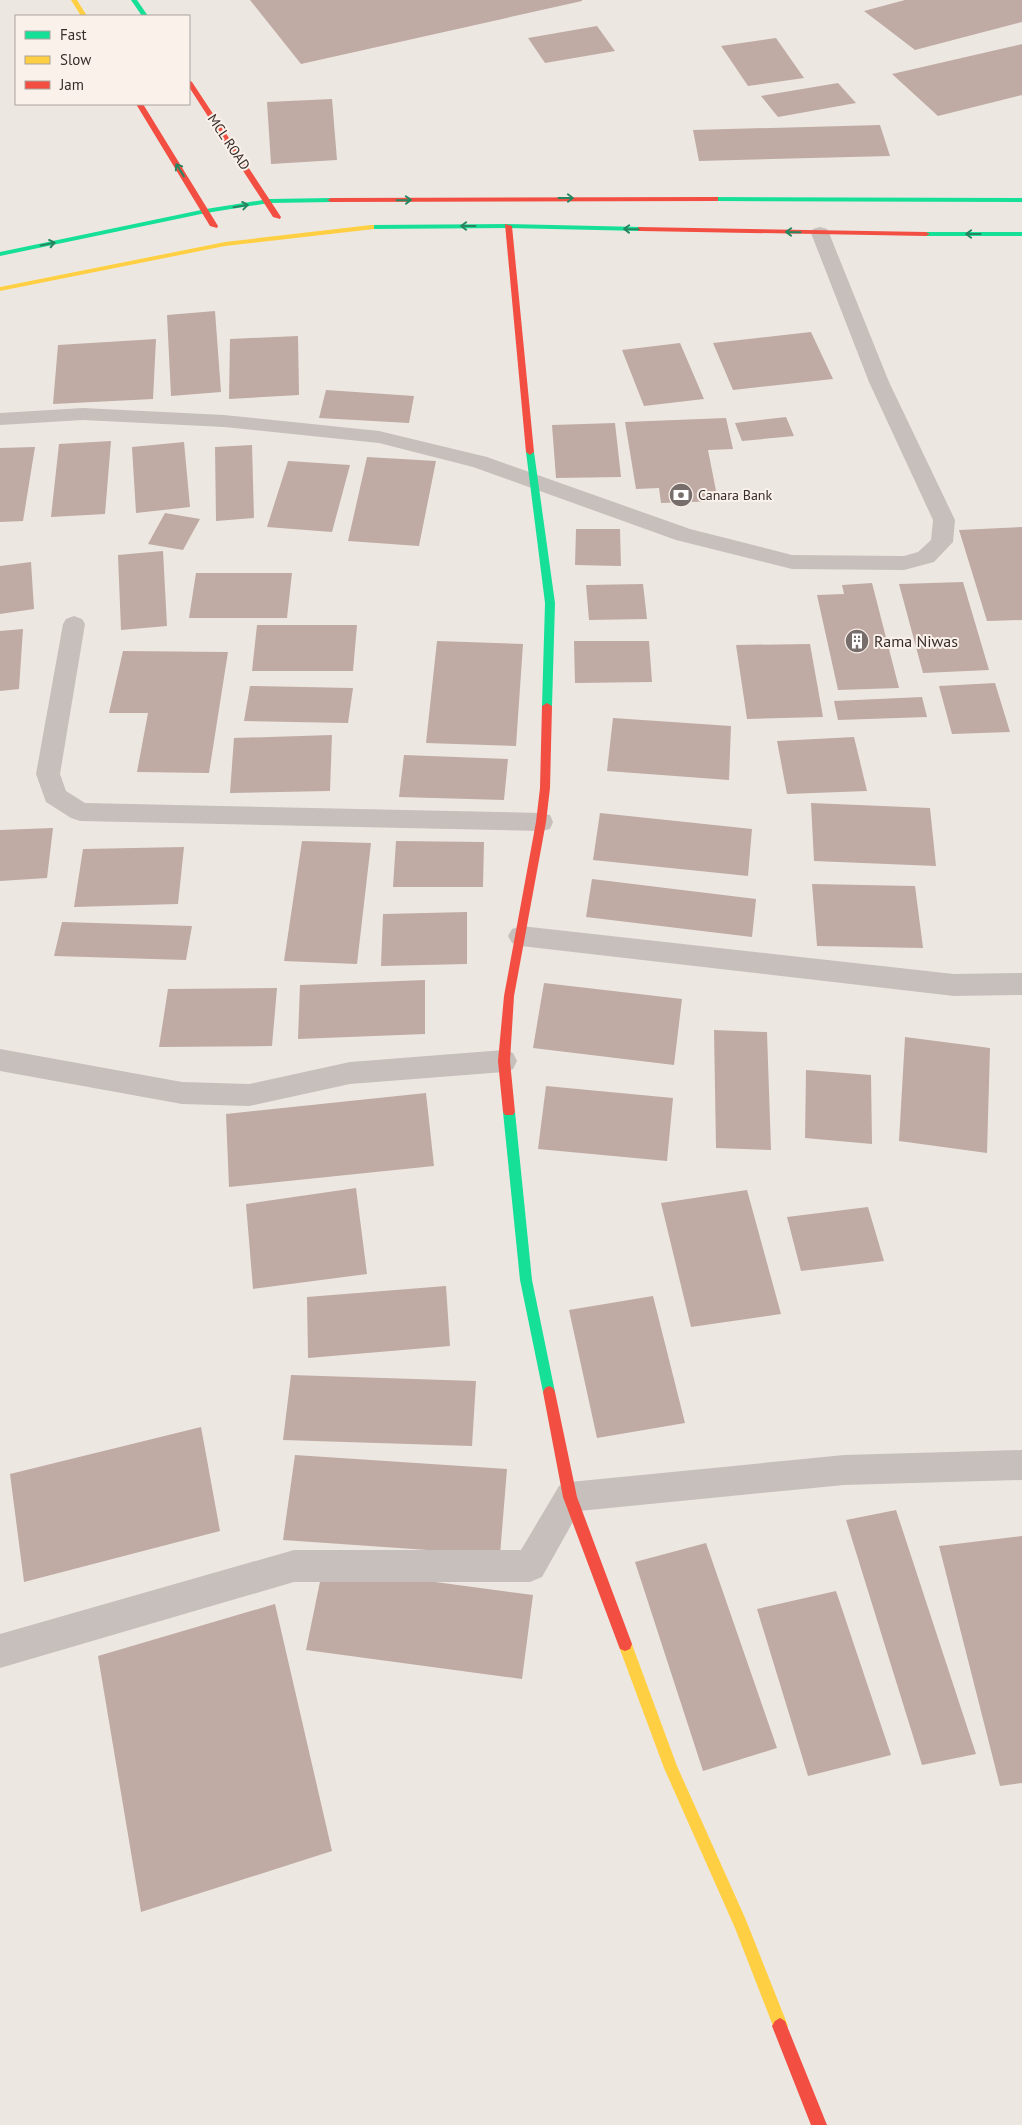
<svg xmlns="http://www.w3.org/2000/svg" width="1022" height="2125" font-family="'PT Sans',sans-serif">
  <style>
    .building { fill: #c0aaa4 }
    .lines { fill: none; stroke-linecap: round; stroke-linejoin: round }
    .lane { fill: #c6bfbb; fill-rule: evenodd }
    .street { fill: #c6bfbb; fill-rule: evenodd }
    .fast { fill: #16e098; fill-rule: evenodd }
    .slow { fill: #ffcf43; fill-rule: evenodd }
    .jam { fill: #f24e42; fill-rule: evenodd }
    .oneway { stroke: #268660 }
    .labels { text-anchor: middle; stroke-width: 4; stroke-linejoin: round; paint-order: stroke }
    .far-street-label { font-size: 14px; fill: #372c29; stroke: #f9f1ea }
    .far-poi-label { font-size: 14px; fill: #372c29; stroke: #f9f1ea; text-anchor: start }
    .poi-label { font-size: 16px; fill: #372c29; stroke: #f9f1ea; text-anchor: start }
  </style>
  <rect width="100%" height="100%" fill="#ede7e2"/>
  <path class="building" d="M250,0H582V1L301,64Z
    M905,0H1022V22L915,50L864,11Z
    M597,26L615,51L545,63L528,38Z
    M776,38L804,78L748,86L721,46Z
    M1022,44V95L938,116L892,74Z
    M838,83L856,103L778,117L761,96Z
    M332,99L337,160L271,164L267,102Z
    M880,125L890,156L699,161L693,130Z
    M215,311L221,392L171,396L167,315Z
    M811,332L833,379L733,390L713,343Z
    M298,336L299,395L229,399L230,339Z
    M156,339L153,399L53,404L58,345Z
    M680,343L704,399L644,406L622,350Z
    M326,390L414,396L409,423L319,418Z
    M786,417L794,436L742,441L735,423Z
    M726,418L733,449L708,450L718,501L661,503L659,488L636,489L625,422Z
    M615,423L621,477L556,478L552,425Z
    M111,441L105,514L51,517L59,444Z
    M184,442L190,507L136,513L132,447Z
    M252,445L254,518L216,521L215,447Z
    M35,447L23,521L0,522V448Z
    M367,457L436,461L419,546L348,541Z
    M288,461L350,465L332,532L267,527Z
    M165,513L200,519L183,550L148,544Z
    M1022,527V620L987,621L959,530Z
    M576,529H620L621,566L575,565Z
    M163,551L167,626L121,630L118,555Z
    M31,562L34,609L0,614V566Z
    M196,573H292L287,618H189Z
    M963,582L989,670L923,673L899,584Z
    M872,583L899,688L838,690L817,595L844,594L842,585Z
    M643,584L647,619L589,620L586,585Z
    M257,625H357L353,671H252Z
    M23,629L19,689L0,691V631Z
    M437,641L523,644L516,746L426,743Z
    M574,641H649L652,682L575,683Z
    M810,644L823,717L747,719L736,645Z
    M123,651L228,652L209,773L137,772L148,713H109Z
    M995,683L1010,732L952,734L939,686Z
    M250,686L353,688L348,723L244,721Z
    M922,697L927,717L838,720L834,701Z
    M613,718L731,726L729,780L607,771Z
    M332,735L330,791L230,793L234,738Z
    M854,737L867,791L787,794L777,741Z
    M404,755L508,759L504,800L399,797Z
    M811,803L930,808L936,866L814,861Z
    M600,813L752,829L748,876L593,860Z
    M53,828L47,878L0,881V830Z
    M302,841L371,843L357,964L284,961Z
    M396,841L484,842L483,887H393Z
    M184,847L178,904L74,907L83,849Z
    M592,879L756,899L752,937L586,917Z
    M812,884L915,886L923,948L817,946Z
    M467,912V964L381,966L383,914Z
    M62,922L192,926L186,960L54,956Z
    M425,980V1034L298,1039L300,985Z
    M544,983L682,999L674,1065L533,1048Z
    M277,988L272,1046L159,1047L168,989Z
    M714,1030L767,1032L771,1150L716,1148Z
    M905,1037L990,1048L987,1153L899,1141Z
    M806,1070L871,1075L872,1144L805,1138Z
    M546,1086L673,1098L667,1161L538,1149Z
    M426,1093L434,1166L229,1187L226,1114Z
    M356,1188L367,1274L253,1289L246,1204Z
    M747,1190L781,1314L691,1327L661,1203Z
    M868,1207L884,1261L801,1271L787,1217Z
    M446,1286L450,1346L308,1358L307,1297Z
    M653,1296L685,1423L597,1438L569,1310Z
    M291,1375L476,1381L472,1446L283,1440Z
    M201,1427L220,1531L24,1582L10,1474Z
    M295,1455L507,1469L500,1555L283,1540Z
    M896,1510L976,1754L922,1765L846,1520Z
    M1022,1536V1783L1000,1786L939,1546Z
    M706,1543L777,1748L703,1771L635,1562Z
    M323,1567L533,1595L522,1679L306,1650Z
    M836,1591L891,1755L808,1776L757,1609Z
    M275,1604L332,1851L141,1912L98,1656Z"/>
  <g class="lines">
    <path class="lane" d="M0,1049L182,1082L249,1084L350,1062L504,1050L513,1053L517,1061L513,1069L504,1072L350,1084L249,1106L182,1104L0,1071Z"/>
    <path class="street" d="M820,227L827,229L829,233L889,382L955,520L953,542L934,562L904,570L792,569L676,540L473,467L379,443L224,427L83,420L0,425V413L83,408L224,415L379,431L487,457L690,529L792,555L904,556L918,552L931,540L933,520L869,382L811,233L813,229Z
      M74,616L82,619L85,624L60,774L66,791L85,803L541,813L550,815L553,822L550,829L541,831L80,821L71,818L46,802L36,774L63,624L66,619Z
      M521,926L954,974L1022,973V995L954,996L521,946L512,943L508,936L512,929Z
      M1022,1450V1480L844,1485L579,1511L542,1577L530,1582H294L0,1668V1634L294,1550H521L559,1486L570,1482L844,1455Z"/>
    <path class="fast" d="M131,0H137L148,16H142Z
      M712,197L1022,198V202L715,201H712Z
      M331,198L335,200L334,202L269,203L206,213L0,256V252L206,209L269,199Z
      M508,224L641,227L645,229L641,231L508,228L371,229L367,227L371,225Z
      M923,232H1022V236H926L922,234Z
      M530,449L534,452L555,603L552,706L547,709L542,706L545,603L526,452Z
      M509,1107L513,1109L515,1112L532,1280L555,1392L553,1396L549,1398L545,1396L543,1392L520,1280L503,1112L505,1109Z"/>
    <path class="slow" d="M71,0H77L87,16H81Z
      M371,225H374V229L225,246L0,291V287L225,242Z
      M625,1637L630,1639L677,1766L746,1920L788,2026L785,2031L780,2034L775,2031L735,1928L664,1768L618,1644L620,1639Z"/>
    <path class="jam" d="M189,80L192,82L281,217L280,219L273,217L189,87Z
      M136,104H143L218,226L217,228L210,226Z
      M715,197H718V201L331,202L327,200L331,198Z
      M505,224L512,226L534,452L530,455L526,452Z
      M638,227L926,232L930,234L926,236L641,231H638Z
      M547,703L552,706L550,788L546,822L514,996L510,1061L515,1112L513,1115H505L503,1112L498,1061L504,996L536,822L540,788L542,706Z
      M549,1386L553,1388L555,1392L577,1497L632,1644L630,1649L625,1651L620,1649L618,1644L563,1497L543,1392L545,1388Z
      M780,2018L785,2021L827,2125H811L772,2026L775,2021Z"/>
  </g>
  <defs><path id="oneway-shaft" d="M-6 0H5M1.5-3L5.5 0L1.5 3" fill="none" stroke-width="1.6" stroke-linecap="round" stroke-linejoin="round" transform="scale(1.25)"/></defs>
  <g class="oneway">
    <use href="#oneway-shaft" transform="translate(180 170) rotate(-122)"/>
    <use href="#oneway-shaft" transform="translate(566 198)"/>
    <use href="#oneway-shaft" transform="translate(404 200) rotate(-1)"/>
    <use href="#oneway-shaft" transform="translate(241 206) rotate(-9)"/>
    <use href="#oneway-shaft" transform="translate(468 226) rotate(180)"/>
    <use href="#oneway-shaft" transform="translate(631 229) rotate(-179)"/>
    <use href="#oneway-shaft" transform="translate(793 232) rotate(-179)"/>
    <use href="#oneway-shaft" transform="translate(973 234) rotate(-180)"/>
    <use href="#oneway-shaft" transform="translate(48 244) rotate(-12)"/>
  </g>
  <defs>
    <g id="bank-disc" transform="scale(1.25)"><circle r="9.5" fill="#776d6a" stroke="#f9f1ea"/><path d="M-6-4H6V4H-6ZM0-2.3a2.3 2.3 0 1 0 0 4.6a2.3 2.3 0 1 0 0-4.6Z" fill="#fff"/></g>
    <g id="building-disc" transform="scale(1.25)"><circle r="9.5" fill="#776d6a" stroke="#f9f1ea"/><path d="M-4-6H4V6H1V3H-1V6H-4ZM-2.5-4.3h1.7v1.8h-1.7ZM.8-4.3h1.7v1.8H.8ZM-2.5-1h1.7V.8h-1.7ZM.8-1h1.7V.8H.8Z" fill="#fff"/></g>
  </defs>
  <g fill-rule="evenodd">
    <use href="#bank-disc" x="681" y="495"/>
    <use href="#building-disc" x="857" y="641"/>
  </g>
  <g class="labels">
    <g class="far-street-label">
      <text transform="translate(229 142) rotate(56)" y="5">MCL ROAD</text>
    </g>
    <g class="far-poi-label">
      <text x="698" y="500">Canara Bank</text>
    </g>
    <g class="poi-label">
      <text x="874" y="647">Rama Niwas</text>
    </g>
  </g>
  <rect x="15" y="15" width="175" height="90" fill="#f9f1ea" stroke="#aba29d"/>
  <rect x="25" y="31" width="25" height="8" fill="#16e098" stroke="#aba29d"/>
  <text x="60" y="40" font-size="15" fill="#372c29">Fast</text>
  <rect x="25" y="56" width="25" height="8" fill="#ffcf43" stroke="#aba29d"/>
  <text x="60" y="65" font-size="15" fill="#372c29">Slow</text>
  <rect x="25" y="81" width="25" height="8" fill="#f24e42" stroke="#aba29d"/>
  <text x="60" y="90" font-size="15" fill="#372c29">Jam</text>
</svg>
